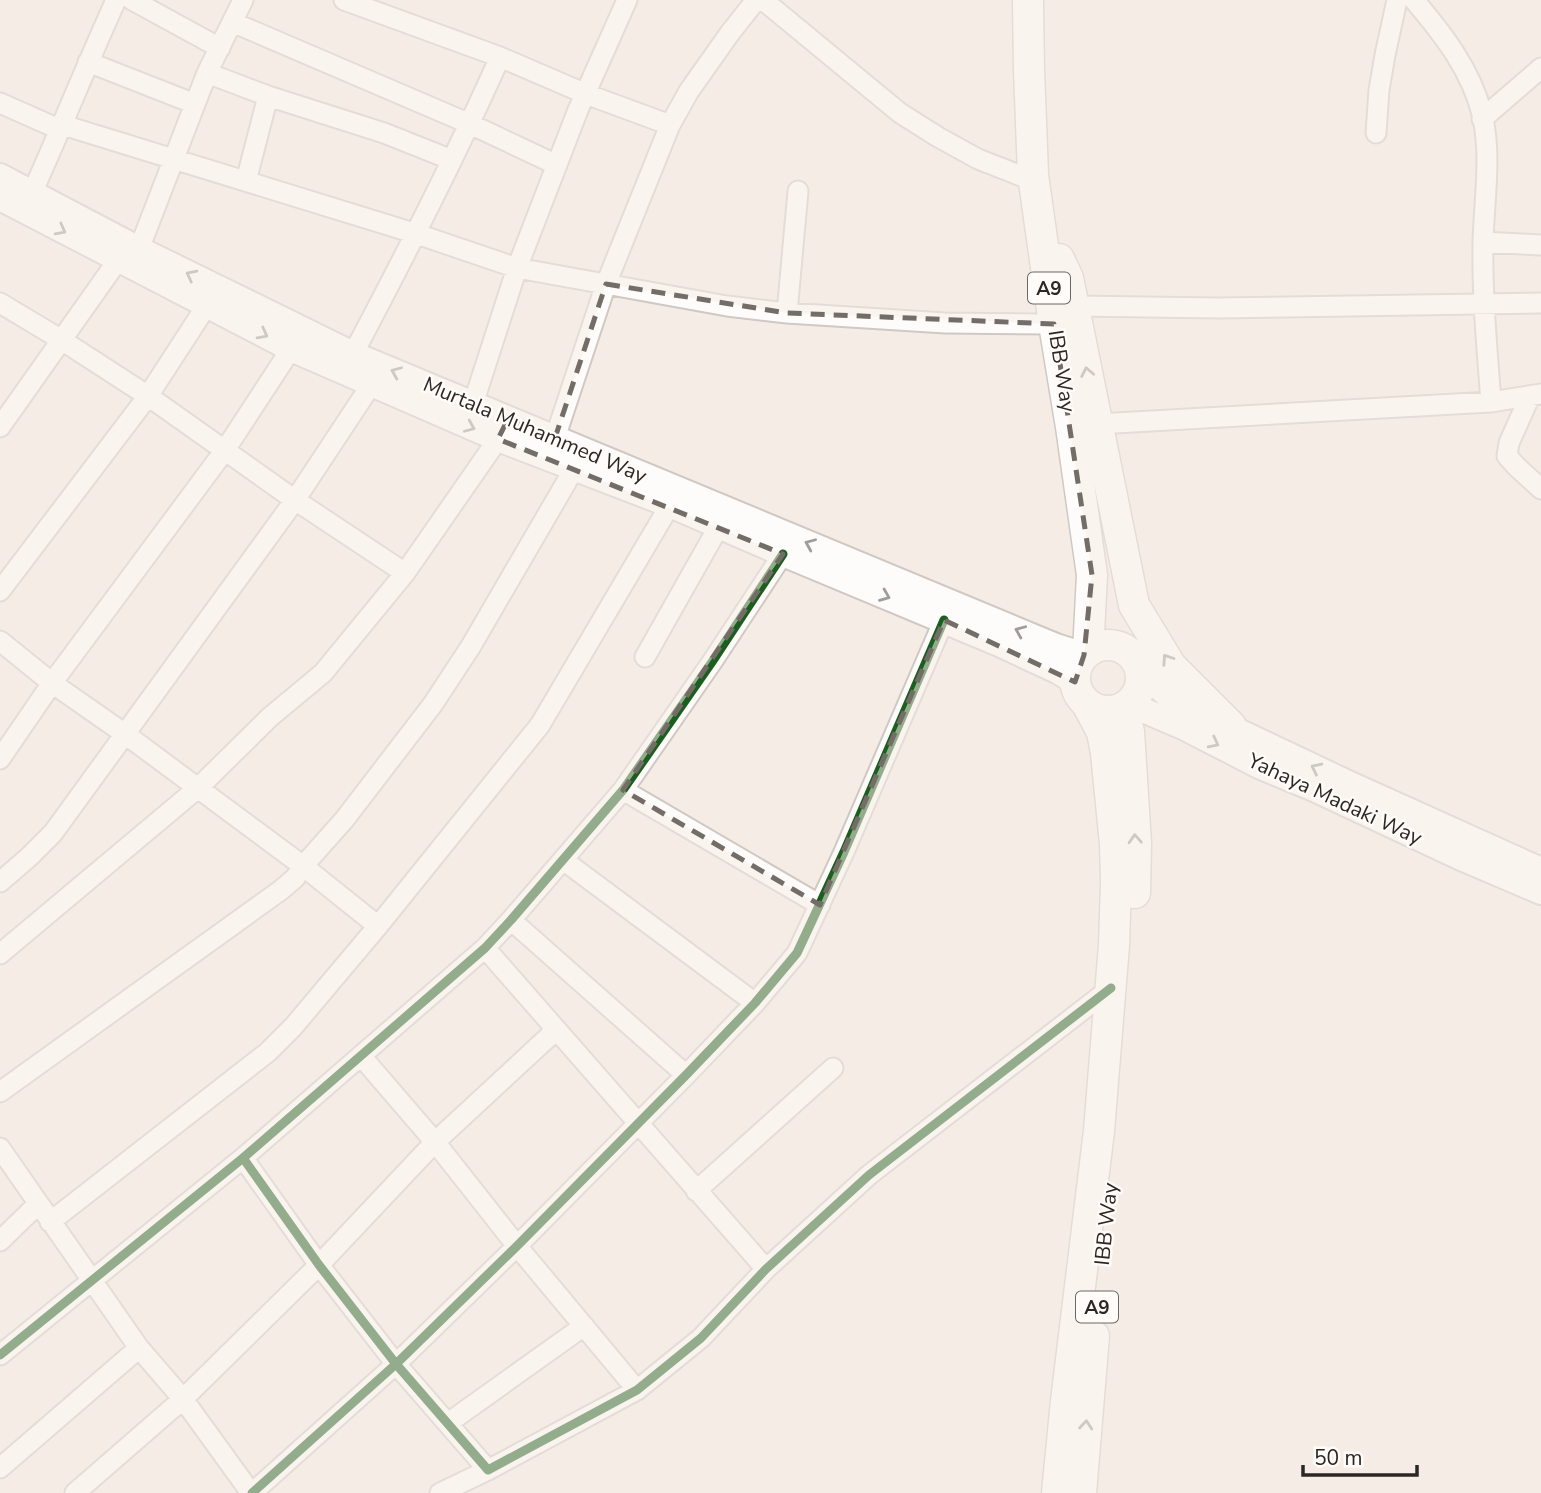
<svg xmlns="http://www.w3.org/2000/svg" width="1541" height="1493" font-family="'Nunito Sans',sans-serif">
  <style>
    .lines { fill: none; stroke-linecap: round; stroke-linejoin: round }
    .minor-casing { stroke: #cfc8c3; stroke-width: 23 }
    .major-casing { stroke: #cfc8c3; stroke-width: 28 }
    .highway-casing { stroke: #cfc8c3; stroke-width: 33 }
    .minor { stroke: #fefcfb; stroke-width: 19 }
    .major { stroke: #fefcfb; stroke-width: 24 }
    .highway { stroke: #fefcfb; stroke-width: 30 }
    .cycleway-casing { stroke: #fefbf9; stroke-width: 13 }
    .cycleway { stroke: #1b5e20; stroke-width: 9 }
    .oneway { stroke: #a09c9a }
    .marked { fill: none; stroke: #736c67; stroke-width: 5; stroke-dasharray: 14 9; stroke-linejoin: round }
    .labels { text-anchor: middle; stroke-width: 5; stroke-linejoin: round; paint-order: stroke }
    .shield { fill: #fefbf9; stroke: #6c6763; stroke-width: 2 }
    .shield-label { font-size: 19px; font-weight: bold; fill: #2d2723 }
    .street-label { font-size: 21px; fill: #2d2723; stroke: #fefbf9 }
  </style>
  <rect width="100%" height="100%" fill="#f5ece6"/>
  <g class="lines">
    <g class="minor-casing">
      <path id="minor" d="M132,0L220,48
        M344,0L500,57L586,94L670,125
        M763,0L900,113L938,137L978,159L1034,181
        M1414,0C1443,34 1471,70 1482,114C1492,155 1484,200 1483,242C1482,296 1487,348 1491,402
        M232,22L470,124L557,165
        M88,62L195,104
        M207,73L268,96L384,133L452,160
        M0,103L61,130
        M1482,119L1541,68
        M63,125L417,234L517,268L727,306L787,313L945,323L1054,324
        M1376,133L1379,90L1385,55L1397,0
        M246,181L268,96
        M32,193C61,129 87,64 116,0
        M1483,242L1541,245
        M139,249L207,73L243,0
        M0,303L60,339L148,396L295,500L405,573
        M1074,306L1219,308L1541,303
        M787,313L798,191
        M353,354C405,256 455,158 500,57
        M1530,396L1509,443L1507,456L1517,467L1541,489
        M473,404L517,268L578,110L627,0
        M1097,424L1491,402L1541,394
        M0,427L118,260
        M555,438L606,284L670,125L689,91L730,33L756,0
        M0,591L148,396L207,305
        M0,641L52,683L125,734L303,866L378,926
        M645,657L719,526
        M0,759L52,683L225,450L291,349
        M623,790L820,905
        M563,860L755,1003
        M0,882L29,857L53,833L295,500L371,385
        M511,920L686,1075
        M485,948L766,1269
        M0,954L198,788L270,717L323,673L405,573L498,439L504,427
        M361,1056L435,1142L517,1246L637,1390
        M0,1092L281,890L295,878L303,866L344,820L433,704L471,646L574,469
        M0,1148L139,1348L183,1399L251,1493
        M243,1158L319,1265L396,1364L488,1470L637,1390L701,1338L766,1269L869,1175L1111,988
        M696,1191L833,1068
        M50,1222L268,1052L293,1027L378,926L540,725L670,505
        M0,1241L38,1204
        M0,1355L243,1158L485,948L511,920L623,790L712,662L783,554
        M448,1423L584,1326
        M0,1468L139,1348
        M75,1493L183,1399L319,1265L435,1142L556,1030
        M252,1493L396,1364L517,1246L686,1075L755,1003L797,953L844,852L944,620
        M440,1493L488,1470"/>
    </g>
    <g class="major-casing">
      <path id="major" d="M0,176L139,249L353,354L1056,646L1084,655
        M0,198L291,349L498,439L670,505L783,554L999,644L1059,672L1075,682
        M1139,670L1173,700L1348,783L1541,870
        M1129,704L1185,728L1261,767L1314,789L1459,857L1541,892"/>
    </g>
    <g class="highway-casing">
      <path id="highway" d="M1028,0L1029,70L1033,175L1054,324L1071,427L1092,575L1088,652
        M1059,259L1068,278L1134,605L1171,666L1231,726
        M1075 678a33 33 0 1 1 66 0a33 33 0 1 1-66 0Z
        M1123,708L1129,732L1136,843L1135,893
        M1057,1493L1066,1401L1099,1131L1114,945L1116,882L1115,844L1106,753L1102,732L1087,704
        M1081,1493L1094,1336"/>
    </g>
    <use href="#minor" class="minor"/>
    <use href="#major" class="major"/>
    <use href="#highway" class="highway"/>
    <g class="cycleway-casing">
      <path id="cycleway" d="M243,1158L319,1265L396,1364L488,1470L637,1390L701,1338L766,1269L869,1175L1111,988
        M0,1355L243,1158L485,948L511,920L623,790L712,662L783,554
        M252,1493L396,1364L517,1246L686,1075L755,1003L797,953L844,852L944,620"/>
    </g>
    <use href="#cycleway" class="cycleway"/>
  </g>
  <defs><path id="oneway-chevron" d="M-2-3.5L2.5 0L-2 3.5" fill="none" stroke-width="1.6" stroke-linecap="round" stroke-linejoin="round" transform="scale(1.75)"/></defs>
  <g class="oneway">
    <use href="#oneway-chevron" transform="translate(61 230) rotate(28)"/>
    <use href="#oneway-chevron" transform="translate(191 275) rotate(-153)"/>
    <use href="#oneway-chevron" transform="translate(263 334) rotate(28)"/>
    <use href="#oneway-chevron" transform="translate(396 372) rotate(-157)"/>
    <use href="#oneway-chevron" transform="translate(1087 372) rotate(-101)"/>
    <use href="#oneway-chevron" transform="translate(470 427) rotate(23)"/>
    <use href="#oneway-chevron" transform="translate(810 544) rotate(-157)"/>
    <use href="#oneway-chevron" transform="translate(885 596) rotate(22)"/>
    <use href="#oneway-chevron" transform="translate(1020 631) rotate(-157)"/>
    <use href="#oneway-chevron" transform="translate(1167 659) rotate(-124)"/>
    <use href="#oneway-chevron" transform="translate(1214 743) rotate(27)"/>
    <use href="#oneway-chevron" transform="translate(1316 768) rotate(-154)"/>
    <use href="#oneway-chevron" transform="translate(1135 839) rotate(-93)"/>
    <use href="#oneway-chevron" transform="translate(1086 1425) rotate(-85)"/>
  </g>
  <path d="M0 0H1541V1493H0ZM606,284L787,313L1054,324L1092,575L1084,655L1075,682L944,620L820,905L623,790L783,554L498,439L508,419L555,438Z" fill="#f5ece6" fill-opacity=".55" fill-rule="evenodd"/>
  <path class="marked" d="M606,284L787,313L1054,324L1092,575L1084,655L1075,682L944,620L820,905L623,790L783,554L498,439L508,419L555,438Z"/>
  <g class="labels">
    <g class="shield">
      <rect x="1028" y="272.5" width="42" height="31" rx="5"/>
      <rect x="1076" y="1291.5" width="42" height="31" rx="5"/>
    </g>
    <g class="shield-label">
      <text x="1049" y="295">A9</text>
      <text x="1097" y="1314">A9</text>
    </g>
    <g class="street-label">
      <text transform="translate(1062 371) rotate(81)" y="7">IBB Way</text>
      <text transform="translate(535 430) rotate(23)" y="7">Murtala Muhammed Way</text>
      <text transform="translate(1335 799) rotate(25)" y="7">Yahaya Madaki Way</text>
      <text transform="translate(1106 1224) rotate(-84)" y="7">IBB Way</text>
    </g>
  </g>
  <path d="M1303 1465v10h114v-10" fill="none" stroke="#2d2723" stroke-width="3.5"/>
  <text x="1314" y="1465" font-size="21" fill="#2d2723" stroke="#fefbf9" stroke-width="5" paint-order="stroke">50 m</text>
</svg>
